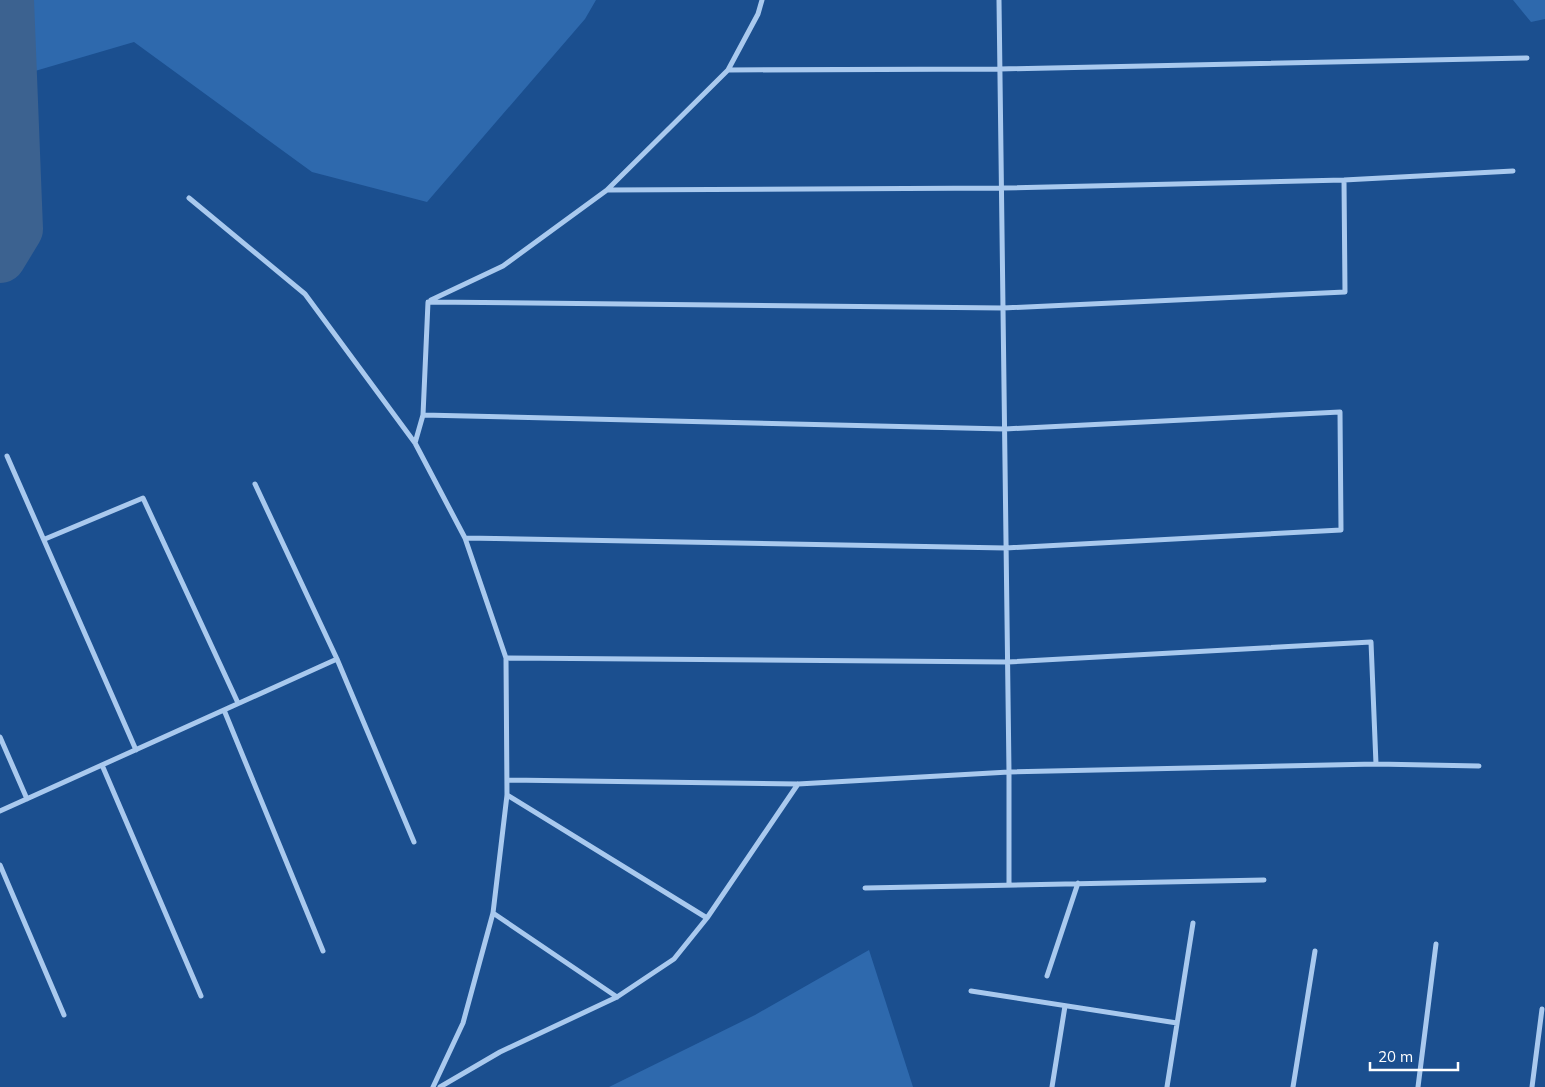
<svg xmlns="http://www.w3.org/2000/svg" width="1545" height="1087" font-family="Mulish,sans-serif">
  <style>
    .green { fill: #2e69ad }
    .lines { fill: none; stroke-linecap: round; stroke-linejoin: round }
    .river { stroke: #3c6290; stroke-width: 52 }
    .minor { stroke: #a9c9ee; stroke-width: 5 }
  </style>
  <rect width="100%" height="100%" fill="#1b4f8f"/>
  <path class="green" d="M0,0H596L585,19L427,202L312,172L134,42L35,71L0,15Z
    M1513,0H1545V19L1531,22Z
    M869,950L913,1087H609L755,1015Z"/>
  <g class="lines">
    <path class="river" d="M0,257L17,229L8,0"/>
    <path class="minor" d="M999,0L1009,772V885
      M728,70L1000,69L1527,58
      M607,190L1002,188L1344,180L1513,171
      M189,198L305,294L415,443L465,538L506,658L507,795L493,913L463,1023L433,1087
      M431,300L503,266L607,190L728,70L758,14L762,0
      M428,302L1003,308L1345,292L1344,180
      M423,415L1005,429L1340,412L1341,530L1006,548L465,538
      M415,443L423,415L428,302
      M7,456L136,750
      M255,484L337,659L414,842
      M45,539L143,498L238,703
      M506,658L1008,662L1371,642L1376,764
      M224,710L323,951
      M0,737L27,799
      M102,765L201,996
      M507,780L798,784L1009,772L1376,764L1479,766
      M507,795L707,918
      M0,811L337,659
      M0,865L64,1015
      M865,888L1264,880
      M493,913L617,997
      M1047,976L1078,883
      M971,991L1177,1023
      M440,1087L500,1052L617,997L674,959L707,918L798,784
      M1052,1087L1065,1006
      M1167,1087L1193,923
      M1293,1087L1315,951
      M1418,1087L1436,944
      M1532,1087L1542,1009"/>
  </g>
  <path d="M1370 1062v8h88v-8" fill="none" stroke="#ffffff" stroke-width="2.5"/>
  <text x="1378" y="1062" font-size="15" fill="#ffffff" stroke="#1b4f8f" stroke-width="4" paint-order="stroke">20 m</text>
</svg>
